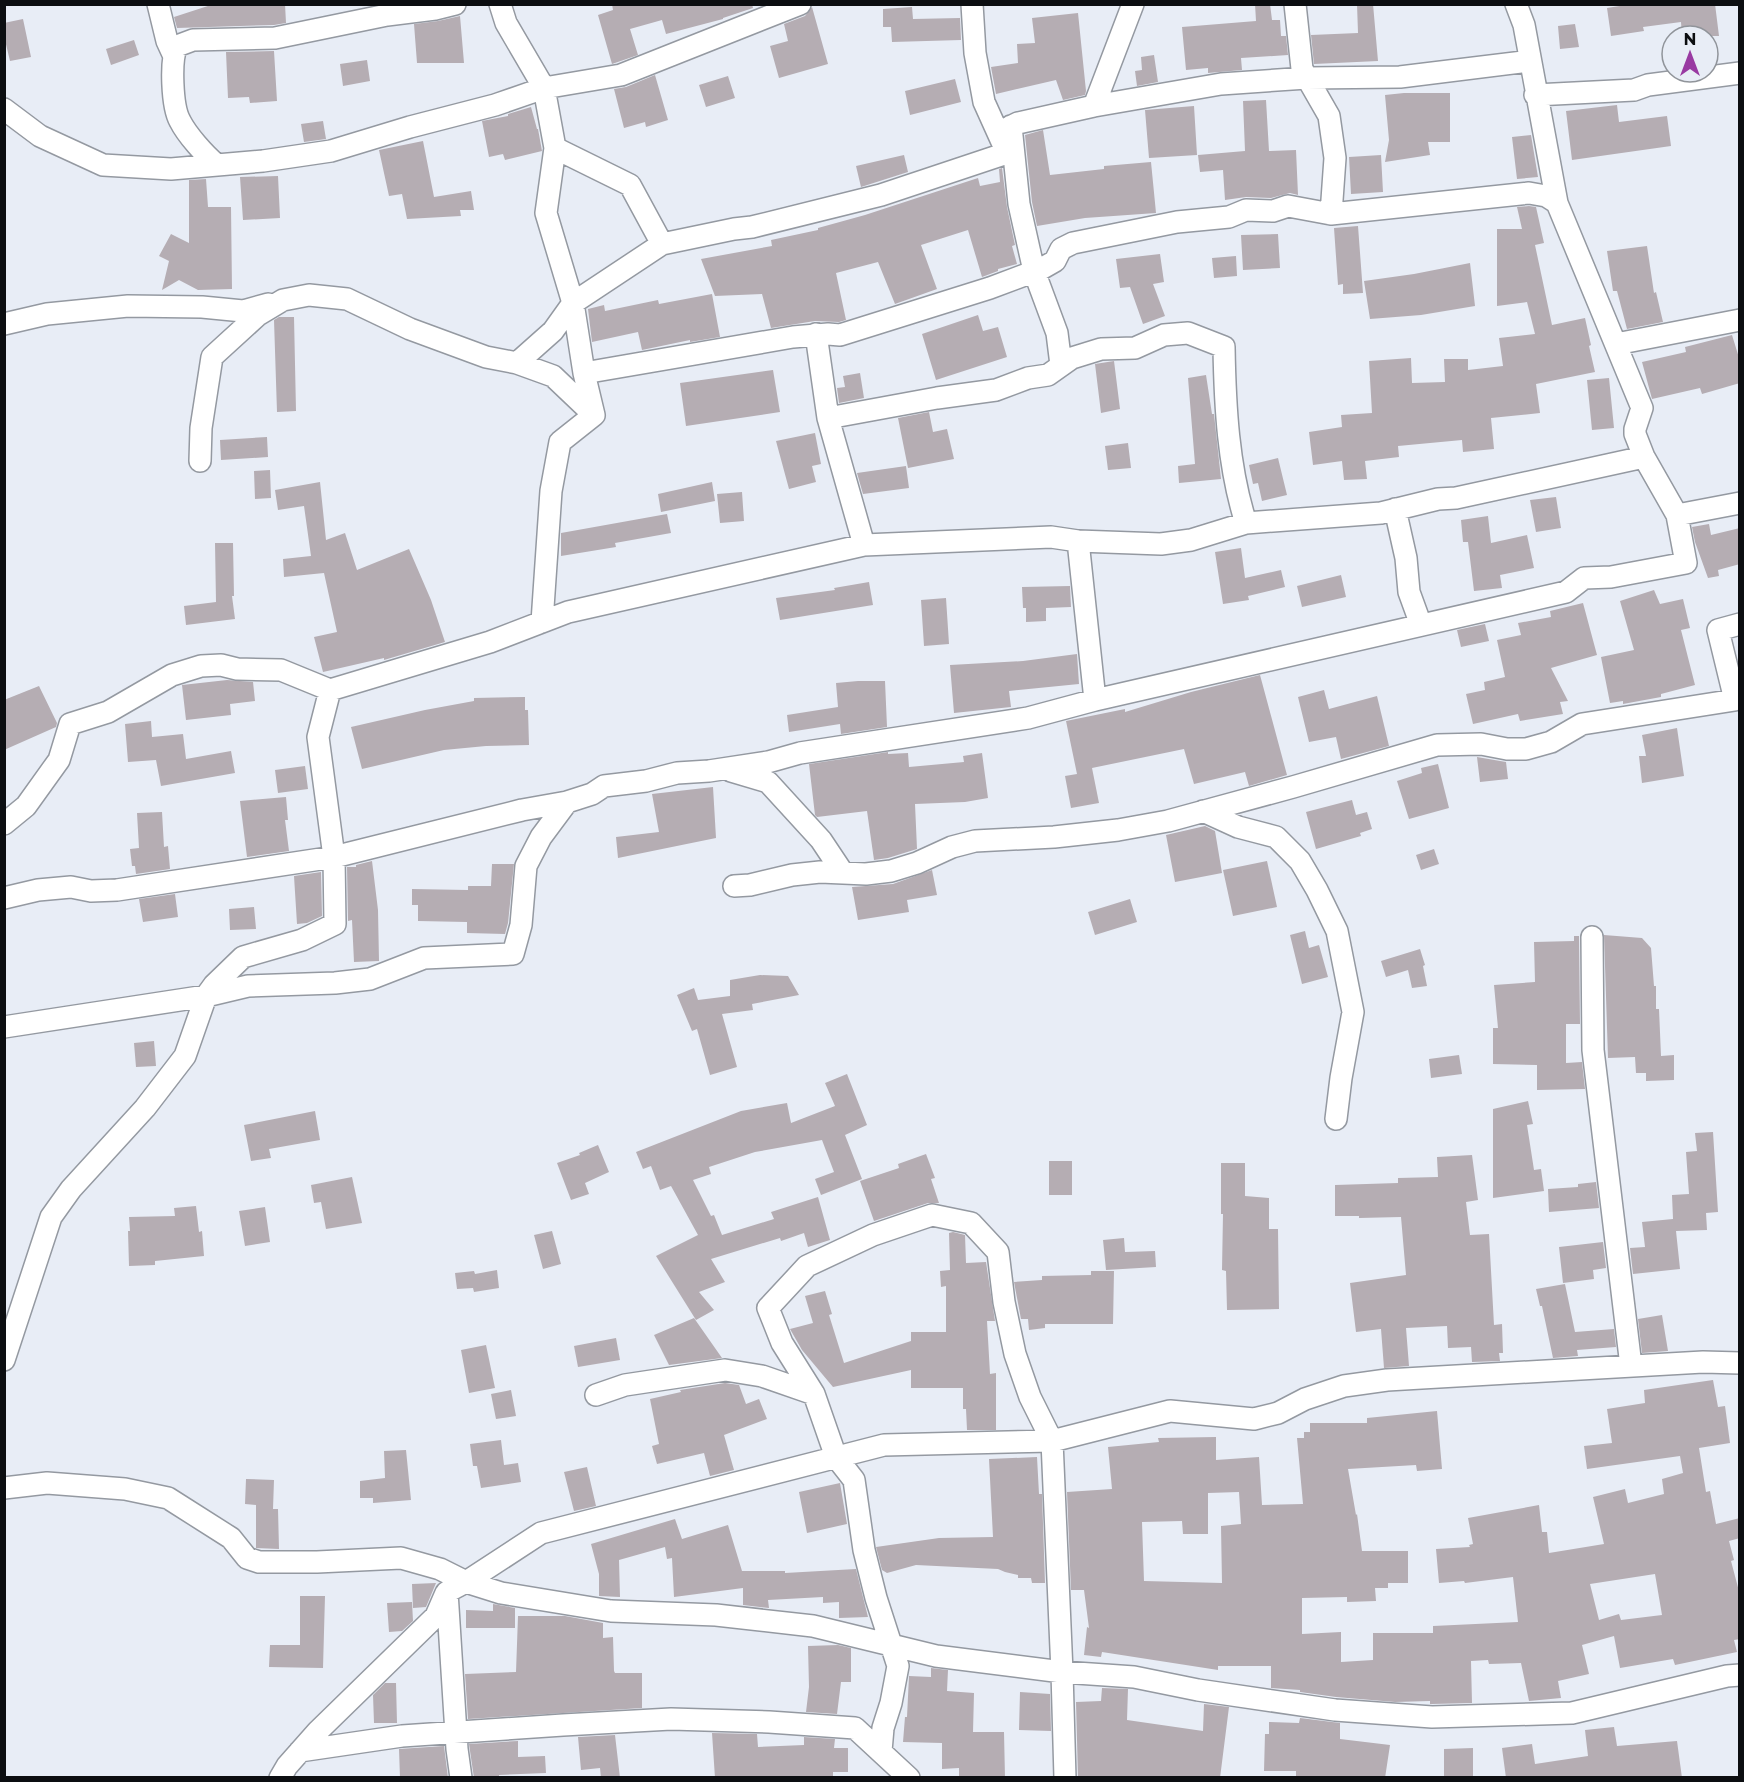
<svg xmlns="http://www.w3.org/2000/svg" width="1744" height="1782" font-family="Montserrat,sans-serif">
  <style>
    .building { fill: #b5adb3; fill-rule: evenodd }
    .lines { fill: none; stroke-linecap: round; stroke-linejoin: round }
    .minor-casing { stroke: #9499a1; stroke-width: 24 }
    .minor { stroke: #fff; stroke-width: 21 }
  </style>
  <rect width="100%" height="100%" fill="#e8edf6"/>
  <path class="building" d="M214,4H285L286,23L274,25L177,28L174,17Z
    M612,4H752L753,8L723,18V19L666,34L662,20L630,29L638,55L612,64L598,15L613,10Z
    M1255,4H1270L1272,20H1280L1281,36H1286L1288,55L1241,58L1242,70L1208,73V68L1186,70L1182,27L1256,21Z
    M1357,4H1373L1378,61L1314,64L1311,35L1358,33Z
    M1632,4H1715L1719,36H1682L1681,22L1643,27L1644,31L1611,36L1607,8Z
    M812,7L828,64L779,78L770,46L788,41L784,24L805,16Z
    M912,7L913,19L960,18L961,40L892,42L891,27H883V9Z
    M1078,13L1086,91L1085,95L1063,100L1056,80L996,94L991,67L1018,63L1017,44L1035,43L1032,18Z
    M460,16L464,63H417L414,24L438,21Z
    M23,19L31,57L10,61L4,36V23Z
    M1575,24L1579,47L1560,49L1558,26Z
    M134,40L139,55L111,65L106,49Z
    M274,51L277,101L250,103L249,97L228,98L226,52Z
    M1154,55L1158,82L1137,86L1135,71L1142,70L1141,57Z
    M367,60L370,81L343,86L340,64Z
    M655,75L668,120L646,127L645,122L624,128L614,89L626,87Z
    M728,76L735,98L706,107L699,85Z
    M955,79L961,102L910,115L905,91Z
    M1404,93H1450V142H1428L1430,155L1385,162L1389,140L1385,95Z
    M1266,100L1269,151L1296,150L1298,195L1290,193L1271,198L1246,197L1225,200L1223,170L1200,172L1198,155L1245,151L1243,101Z
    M1617,105L1619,122L1667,116L1671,146L1572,160L1566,111Z
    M1194,106L1197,155L1149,158L1145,110Z
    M531,107L537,129H538L542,151L505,160L503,154L489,157L482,121L508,116V114Z
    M323,121L326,139L304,142L301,124Z
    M1043,130L1050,175L1104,169V166L1151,162L1156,213L1085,218L1037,226L1032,202L1025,135Z
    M1531,135L1538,177L1517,179L1512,137Z
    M423,141L434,197L471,191L474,210H460L461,216L407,219L402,194L389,196L379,150Z
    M904,155L908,172L861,187L856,166Z
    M1381,155L1383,192L1351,194L1349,157Z
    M1002,168L1007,207L1015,245L1012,246L1017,264L998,269V271L982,277L968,230L921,245L937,289L895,304L878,262L836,273L846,320L839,322L815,321L771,328L762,294L715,296L701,259L772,246L771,240L818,230V228L865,215L978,178L980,186L1000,182L999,169Z
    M278,176L280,218L243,220L240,177Z
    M206,179L208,207H231L232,289L198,290L179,280L162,290L169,261L159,256L171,234L189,243V180Z
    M1529,206L1536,207L1544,243L1535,245L1552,325L1585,318L1591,345L1589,346L1595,372L1536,384L1540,413L1491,418L1494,449L1463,452L1462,440L1398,446L1399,457L1365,461L1367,479L1344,480L1342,461L1313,465L1309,432L1342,427L1341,415L1372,413L1369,361L1411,358L1412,383L1445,382L1444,359H1468V370L1503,366L1499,338L1535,334L1527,302L1497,306V229H1522L1517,207Z
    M1358,226L1363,293L1343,294V284L1338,285L1334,228Z
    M1278,234L1280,268L1243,270L1241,235Z
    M1647,246L1654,293L1656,292L1663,322L1627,329L1617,291H1613L1607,251Z
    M1160,254L1164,282L1153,284L1165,316L1143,324L1130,287L1120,288L1116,259Z
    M1236,256L1237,276L1214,278L1212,258Z
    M1470,263L1475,306L1421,315L1370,319L1364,281L1414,274Z
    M712,294L720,337L690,342V340L642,350L638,332L592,342L588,309L604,305L605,311L658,300L659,304Z
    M978,315L983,331L998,327L1007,357L936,380L922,334Z
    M279,317H294L296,411L277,412L274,320Z
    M1732,335L1740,361V383L1702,394L1700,388L1652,399L1642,362L1686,352L1685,347Z
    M1114,361L1120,409L1101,413L1095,364Z
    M773,370L780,412L686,426L680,383Z
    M860,373L864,398L839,403L837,388L845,387L843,376Z
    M1206,375L1212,414H1214L1221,479L1179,483L1178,466L1195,464L1188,378Z
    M1609,378L1614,428L1592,430L1587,380Z
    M929,412L933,432L947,429L954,459L908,468L898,418Z
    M815,433L821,464L812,466L816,482L789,489L776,441Z
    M267,437L268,457L221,460L220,440Z
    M1128,443L1131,468L1108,470L1105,446Z
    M1278,458L1287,495L1262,501L1258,483L1253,484L1249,465Z
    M906,466L909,488L863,494L857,473Z
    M270,470L271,498L255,499L254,471Z
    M320,482L326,540L345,533L357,570L409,549L431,600L445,642L384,660V658L323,672L314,637L337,632L324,573L284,577L283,559L311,556L304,506L278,510L275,490Z
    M712,482L715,501L661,512L658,494Z
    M742,492L744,521L720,523L717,494Z
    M1556,497L1561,528L1536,532L1530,500Z
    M667,514L671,533L615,543L616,547L561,556V533Z
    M1488,516L1491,543L1527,535L1534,568L1500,575L1502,588L1474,591L1468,542H1463L1461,520Z
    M1709,524L1711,535L1740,528V564L1718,570L1719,576L1708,578L1695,542L1692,527Z
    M215,543H233L234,596H232L235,619L186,625L184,606L216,602Z
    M1241,548L1245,578L1281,570L1285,587L1248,596L1249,600L1223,604L1215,552Z
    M1341,575L1346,597L1302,607L1297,586Z
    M869,582L873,605L780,620L776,598L835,590L834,588Z
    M1070,586L1071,607L1046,608V621L1026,622V608H1023L1022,587Z
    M1654,590L1660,604L1683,599L1690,628L1681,630L1695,685L1661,694V697L1623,704V701L1610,703L1601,657L1634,650L1620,601Z
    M946,598L949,644L924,646L921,600Z
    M1583,603L1597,655L1551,668L1568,701L1560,702L1563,714L1520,721L1518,714L1473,724L1466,694L1485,690L1484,682L1505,677L1497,640L1521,635L1518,623L1551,617L1550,611Z
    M1485,624L1489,641L1461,647L1457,630Z
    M1077,654L1079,684L1009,691L1011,707L954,713L950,665L1023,661Z
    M1260,675L1287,775L1249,786L1245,772L1194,784L1184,749L1092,768L1099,803L1071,808L1065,776L1077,774L1066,721L1125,709V712L1191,692Z
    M227,680L253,682L255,701L230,704L231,715L186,720L182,685Z
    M858,681H885L887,727L841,734L840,724L789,732L787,715L838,707L836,683Z
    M39,686L57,723L56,727L4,750V700Z
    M1324,690L1329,709L1377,696L1389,746L1341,759L1336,737L1309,742L1298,697Z
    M525,697V710H528L529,745L486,746L444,750L362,769L351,727L425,710L474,701V698Z
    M151,721L152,737L183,734L186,759L231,751L235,773L161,786L156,760L128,762L125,724Z
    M1677,728L1684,776L1642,783L1639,756H1646L1642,735Z
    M888,752V754L908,753L909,767L964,762L963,756L982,753L988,798L965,802L915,804L917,849L888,858L874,860L867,811L817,817L815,815L809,764Z
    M1477,757L1506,762L1508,779L1480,782Z
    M1438,764L1449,808L1409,819L1397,781L1422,773L1421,768Z
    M305,766L308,789L278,793L275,770Z
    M713,787L716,838L618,858L616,837L659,832L652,794Z
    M286,797L288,820H285L289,851L247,857L240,801Z
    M1352,800L1356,815L1367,812L1372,829L1360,833L1361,836L1316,849L1306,812Z
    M162,812L164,847L168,846L170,869L136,874L135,866H132L130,849L139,848L137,813Z
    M1205,826L1215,831L1222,873L1175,882L1166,835Z
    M1434,849L1439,864L1421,870L1416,855Z
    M372,861L378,910L379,961L354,962L352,920L348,921L347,867H356V865Z
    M1267,861L1277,907L1233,916L1223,870Z
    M492,864H514L508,923L505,934L467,933V922L418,921V905H412V889L468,890V886H491Z
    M932,870L937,895L907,900L909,912L858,920L852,887L893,884Z
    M321,872L322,916L307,923L297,924L294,876Z
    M175,894L178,917L143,922L139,899Z
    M1130,899L1137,922L1095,935L1088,912Z
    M254,907L256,929L230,930L229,909Z
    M1305,931L1309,948L1319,945L1328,977L1302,984L1290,935Z
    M1604,935L1642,938L1651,948L1654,986H1656V1009H1659L1661,1056L1674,1055V1080L1646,1081V1073H1636L1635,1057L1608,1058Z
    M1574,936H1579L1580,1024H1566V1063L1582,1062L1585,1089L1537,1090V1065L1493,1064V1028H1498L1494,985L1535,982L1534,942L1574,941Z
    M1420,949L1425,965L1423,966L1427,986L1412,988L1408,970L1386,977L1381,961Z
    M760,975L788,976L799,995L752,1004L753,1010L722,1014L737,1067L710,1075L697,1029L692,1031L677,995L694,988L698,1000L730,996V980Z
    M154,1041L156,1066L136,1067L134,1043Z
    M1459,1055L1462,1074L1431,1078L1429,1059Z
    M847,1074L867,1125L845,1135L862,1179L821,1195L815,1179L834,1172L822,1140L755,1152L709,1167L711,1174L693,1180L711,1216L714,1215L722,1235L774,1219L771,1212L818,1197L830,1240L808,1247L804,1233L781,1241L780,1238L711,1259L725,1282L699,1292L714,1310L696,1320L656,1256L698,1235L671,1186L660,1190L651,1166L643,1169L636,1152L741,1111L787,1103L791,1123L835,1106L825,1083Z
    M1528,1101L1533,1124L1527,1125L1534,1170L1541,1169L1544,1191L1493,1198V1109Z
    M315,1111L320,1140L269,1149L271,1158L251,1161L244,1125Z
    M1713,1132L1718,1212L1706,1213L1707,1230L1676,1231L1680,1269L1633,1274L1630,1248L1645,1247L1642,1222L1673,1219L1672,1195L1689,1194L1686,1152L1697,1151L1695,1133Z
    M598,1145L609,1172L585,1183L589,1194L571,1200L557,1163L580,1155L579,1153Z
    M926,1154L935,1178L931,1179L939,1203H928L874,1221L860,1181L899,1168L898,1164Z
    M1472,1155L1478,1200L1466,1202L1470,1235L1489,1234L1494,1325L1502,1324L1503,1353H1499L1500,1361L1472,1362L1471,1347L1448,1348L1447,1326L1406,1328L1409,1366L1384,1368L1381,1329L1356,1332L1350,1283L1406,1275L1401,1217L1359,1218V1216H1335V1185L1398,1183V1178L1438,1177L1437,1157Z
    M1049,1161H1072V1195H1049Z
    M1221,1163H1245V1196L1269,1198V1229H1278L1279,1309L1227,1310L1226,1271L1222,1270L1223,1214H1221Z
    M352,1177L362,1223L326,1229L321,1202L314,1203L311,1185Z
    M1596,1182L1599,1208L1549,1212L1548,1189L1578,1187V1184Z
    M196,1206L199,1232L202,1231L204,1256L155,1261V1265L129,1266L128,1231H130L129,1217L175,1216L174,1208Z
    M265,1207L270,1242L245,1246L239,1211Z
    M552,1231L561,1264L543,1269L534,1235Z
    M953,1232L965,1235L966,1263L986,1262L995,1321H987L990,1374L996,1373V1430H967L966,1409H963V1388H911V1370L833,1387L802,1350L790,1329L813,1323L805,1296L825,1291L832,1314L829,1315L844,1363L911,1341V1332H946V1286L941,1287L940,1271L950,1270L949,1233Z
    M1124,1238L1125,1252L1155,1251L1156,1267L1106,1270L1103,1240Z
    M1603,1242L1606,1268L1593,1270L1594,1279L1563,1283L1559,1247Z
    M497,1270L499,1288L474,1292L473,1288L457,1289L455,1273L474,1271L475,1274Z
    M1091,1271H1114L1113,1324H1045V1328L1029,1330L1028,1319H1021L1014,1282L1042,1280V1276L1091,1275Z
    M1565,1284L1575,1332L1614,1329L1616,1347L1577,1350L1578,1356L1553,1358L1542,1306H1540L1536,1289Z
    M1662,1315L1668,1351L1642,1353L1638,1319Z
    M694,1318L722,1358L669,1365L654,1335Z
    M616,1338L620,1360L578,1367L574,1346Z
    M486,1345L495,1388L469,1393L461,1350Z
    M1713,1380L1718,1407L1725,1406L1730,1443L1699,1448L1706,1492L1710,1491L1716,1524L1740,1518V1538L1729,1541L1734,1560L1731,1561L1740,1595V1639L1734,1640L1737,1652L1675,1665L1673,1659L1620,1668L1614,1636L1582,1645L1589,1674L1558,1681L1561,1698L1529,1701L1521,1663L1489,1664L1488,1660L1471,1661L1472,1703L1432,1704H1430V1701L1395,1702L1336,1697L1300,1692V1690L1271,1688V1666H1218V1670L1102,1652L1101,1657L1084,1655L1087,1627L1089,1628L1084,1590H1071L1067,1492L1112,1489L1108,1447L1159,1442L1158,1438L1216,1437V1460L1259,1457L1262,1505L1303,1504L1297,1438H1304V1432H1310V1423H1367V1418L1437,1411L1442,1469L1417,1471L1416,1465L1348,1469L1356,1515L1357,1514L1362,1551H1408V1583H1388V1588H1375L1376,1601L1347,1602V1597L1302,1598V1634L1341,1632V1662L1373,1660V1633H1433V1626L1518,1622L1513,1577L1465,1583L1464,1581L1439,1583L1436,1549L1470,1547L1469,1545L1473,1544L1468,1518L1539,1505L1542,1532H1547L1549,1553L1604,1544L1593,1497L1625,1489L1628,1503L1664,1494L1662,1479L1683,1473L1680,1456L1587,1469L1584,1446L1612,1443L1607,1409L1645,1403L1644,1390ZM1239,1492L1241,1524L1221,1526L1222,1583L1144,1581L1142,1522L1182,1521L1183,1534H1208V1493ZM1655,1574L1662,1615L1621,1620L1619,1614L1599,1620L1590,1584Z
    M725,1383L739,1385L746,1404L759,1399L767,1419L724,1435L734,1470L710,1476L704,1453L657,1464L652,1446L659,1444L650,1399L681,1392L680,1390Z
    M511,1390L516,1416L496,1419L491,1394Z
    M501,1440L504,1465L518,1463L521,1482L481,1488L477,1466H473L470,1444Z
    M406,1450L411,1500L373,1503V1498H360V1481L385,1478L384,1451Z
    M1037,1457L1039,1494H1042L1045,1583H1032L1031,1578H1018V1575L1005,1572L998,1569L916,1565L887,1573L882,1570L876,1547L939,1538L993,1537L989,1459Z
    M587,1467L596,1506L574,1511L564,1472Z
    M246,1479L274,1480L273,1509H278L279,1549L256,1548V1505L245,1504Z
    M840,1483L847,1524L807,1533L799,1492Z
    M675,1519L682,1539L728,1525L742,1571H785V1573L856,1569L868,1617L839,1618V1602L823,1603V1597L768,1600L769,1608L743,1605V1588L674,1597L672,1558L667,1559L665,1547L619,1560L620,1597L599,1596V1574L591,1544Z
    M436,1583L426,1607L413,1608L412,1584Z
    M300,1596H325L323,1668L269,1667L270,1645H300Z
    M412,1602L413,1621L402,1631L389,1632L387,1603Z
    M493,1604L515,1608V1628H466V1610L493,1611Z
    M518,1616H565L603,1623V1638L613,1637L614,1671L615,1673H642V1708L468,1719L465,1674L516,1672Z
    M838,1645L851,1648V1682H841L837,1714L806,1712L809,1687L808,1646Z
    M931,1668L948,1670L947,1691L974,1693L973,1732H1004L1005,1778H959V1768L942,1769V1743L903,1742L905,1717H907L909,1676L931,1677Z
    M385,1683H396L397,1723H374L373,1695Z
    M1102,1688L1128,1689L1127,1720L1203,1731L1204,1704L1229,1707L1220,1778H1078L1076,1702L1101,1701Z
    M1020,1692L1050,1694L1051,1731L1019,1730Z
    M1300,1718L1340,1723V1739L1390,1745L1385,1778H1296V1771H1264L1265,1734H1269V1722L1299,1723Z
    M1614,1727L1617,1746L1677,1741L1682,1778H1506L1502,1748L1532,1744L1535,1764L1588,1756L1585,1730Z
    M712,1733L757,1734L758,1747L804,1745V1737L835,1739L834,1748H848V1772H833V1778H715Z
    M615,1735L620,1778H601L600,1768L581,1770L578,1737Z
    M518,1741V1757L545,1756L546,1773L499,1775V1778H474L469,1744Z
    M444,1746L448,1778H400L399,1749Z
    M1473,1748V1778H1444V1749Z"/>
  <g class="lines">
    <g class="minor-casing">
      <path id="minor" d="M158,4L167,41L173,54
        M500,4L506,23L544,88L555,148L630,185L662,244
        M1295,4L1302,69L1329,116L1335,158L1331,214
        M1516,4L1524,25L1557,203L1642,408L1635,429V434L1644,457L1677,515L1740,503
        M1535,95L1634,90L1648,85L1740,73
        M1094,106L1221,84L1307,78L1400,77L1530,61
        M4,109L40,136L103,165L171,169L263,161L331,151L410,127L495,105L544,88L621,75L800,4
        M1011,126L1019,204L1034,271L1057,333L1061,365
        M1003,135L1002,131L1018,123L1094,106L1133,4
        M555,148L546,213L573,303L553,331L517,363L553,376L594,415
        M217,165C205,155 187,135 180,121C172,107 170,60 177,46L193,40L275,38L387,15L435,9L455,4
        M4,324L47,314L128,306L202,307L243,311L268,304
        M816,334L828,418L864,545
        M1616,344L1740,320
        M584,373L793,337L828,334L840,335L990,288L1041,269L1055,261L1061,249L1073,243L1177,222L1229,217L1246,210L1273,211L1288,206L1331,214L1529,193L1546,196L1557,203
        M828,418L937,398L996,390L1028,378L1048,375L1072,358L1101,349L1135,348L1164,335L1188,333L1224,347C1225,405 1228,467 1246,523
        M200,461L201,428L212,357L258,315L283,300L309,295L347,299L410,329L486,357L517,363
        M1395,509L1406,558L1409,592L1421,625
        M1078,541L1095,700
        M542,622L551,491L560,442L594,415L584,373L573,303L662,244L734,229L752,227L881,195L1007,153L984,102L975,53L972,4
        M731,771L768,782L821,840L843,873
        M1203,811L1238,827L1276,837L1300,861L1317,890L1337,931L1353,1012L1341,1078L1336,1119
        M4,824L26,806L59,760L70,724L108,712L172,675L201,666L221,665L237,669L281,670L330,690L490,642L568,612L864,545L1051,537L1078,541L1161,544L1191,540L1246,523L1381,513L1438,499L1456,498L1644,457
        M734,886L750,885L792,875L820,872L866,874L891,871L917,863L952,847L975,841L1054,837L1118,830L1168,821L1293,787L1437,745L1481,744L1507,749H1526L1551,742L1582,724L1735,700L1718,630L1740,624
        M4,898L38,890L71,887L91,891L117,890L334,857L522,810L567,802L592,794L604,786L646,781L677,773L709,771L768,762L800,753L1028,718L1095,700L1566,592L1584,578L1611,577L1686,563L1677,515
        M1592,937L1593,1050L1631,1366
        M4,1027L206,996L248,986L335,983L370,979L424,958L513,954L521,925L526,866L541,837L567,802
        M4,1360L51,1217L71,1189L145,1108L185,1056L206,996L214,985L243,957L302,940L335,924L334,857L318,737L330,690
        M814,1394L782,1343L768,1308L807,1266L873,1235L932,1215L971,1223L998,1252L1004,1302L1015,1354L1030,1397L1052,1441L1062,1672L1065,1778
        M596,1395L625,1385L725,1370L762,1376L814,1394L836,1457L854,1480L864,1550L876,1598L898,1666L891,1703L883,1728L881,1751
        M4,1488L47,1483L125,1489L168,1498L231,1538L247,1558L259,1562H317L401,1558L440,1569L466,1582L501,1593L611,1611L716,1615L813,1626L936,1656L1062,1672L1134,1677L1198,1690L1335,1710L1432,1717L1572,1713L1727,1676L1740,1675
        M300,1751L402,1736L563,1725L671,1719L769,1722L855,1728L909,1778
        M280,1778L287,1766L318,1731L436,1616L446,1593
        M461,1778L457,1749L447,1592L466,1582L541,1533L884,1445L1052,1441L1170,1411L1254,1419L1278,1413L1305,1399L1344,1386L1387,1380L1703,1362L1740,1363"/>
    </g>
    <use href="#minor" class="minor"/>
  </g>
  <rect width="1744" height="1782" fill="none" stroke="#0c0e11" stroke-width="12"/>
  <g transform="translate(1690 54)"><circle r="28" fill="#e8edf6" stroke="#90949a" stroke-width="1.5"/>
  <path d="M0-4.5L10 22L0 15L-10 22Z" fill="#993aa2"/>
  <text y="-9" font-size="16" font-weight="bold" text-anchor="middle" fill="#0c0e11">N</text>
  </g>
</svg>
